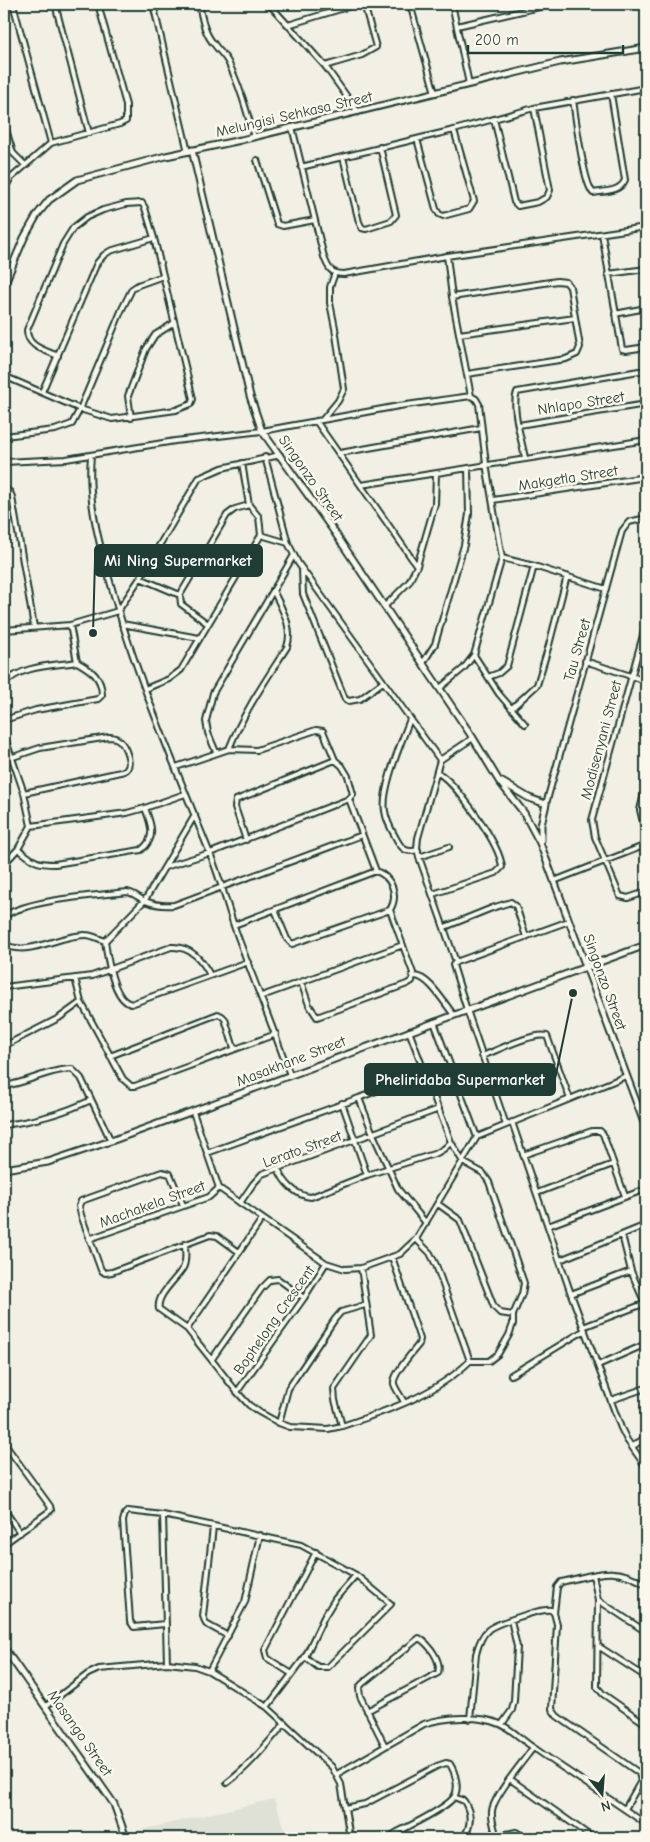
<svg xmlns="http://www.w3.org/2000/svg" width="650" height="1842" font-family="'Comic Neue',sans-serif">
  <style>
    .built { fill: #e0e1d6 }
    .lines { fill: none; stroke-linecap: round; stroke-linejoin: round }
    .minor-casing { stroke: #1f3d34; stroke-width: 8 }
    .tertiary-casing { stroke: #1f3d34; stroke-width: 9 }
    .minor { stroke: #fbf7ec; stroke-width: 4 }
    .tertiary { stroke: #fbf7ec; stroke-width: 5 }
    .labels { text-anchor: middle; stroke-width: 5; stroke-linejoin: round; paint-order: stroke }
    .street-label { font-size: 15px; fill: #1f3d34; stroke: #fbf7ec }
    .leader { fill: none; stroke: #1f3d34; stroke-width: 2 }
    .callout-dot { fill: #1f3d34; stroke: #fbf7ec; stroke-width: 2 }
    .callout { fill: #1f3d34; stroke: #1f3d34; stroke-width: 2 }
    .callout-label { font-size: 16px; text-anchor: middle; font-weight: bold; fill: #fff }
  </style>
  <rect width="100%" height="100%" fill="#f2f0e5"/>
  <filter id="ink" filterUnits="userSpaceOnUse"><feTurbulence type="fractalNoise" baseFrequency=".02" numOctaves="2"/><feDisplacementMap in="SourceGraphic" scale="10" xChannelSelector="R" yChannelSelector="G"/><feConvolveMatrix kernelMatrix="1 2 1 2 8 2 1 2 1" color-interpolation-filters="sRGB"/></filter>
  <g filter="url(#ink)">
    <path class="built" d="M274,1799L288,1838H134L132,1832Z"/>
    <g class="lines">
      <g class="minor-casing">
        <path id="minor" d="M13,4L51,143
          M55,4L89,133
          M153,4L188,152
          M199,4C202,18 204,33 214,44C219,51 224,55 228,62C240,86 247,112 254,137
          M269,4L325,66L358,112
          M410,4L435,93
          M452,4L469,84
          M288,25L357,4
          M457,26L552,4
          M325,66L362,55L376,47L364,4
          M573,100C576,119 583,182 593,193C605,191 620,192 625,180L611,94
          M494,119L514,202L518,206L538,202L547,197L550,190L534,108
          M4,123L13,153L25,165
          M292,127L324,257C328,268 331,274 344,274L447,256L646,227
          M417,139L436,209L439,214L443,216L469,209L474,201L454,130
          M343,157L359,222L362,228L366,229L391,221L396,215L380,147
          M257,160L277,224L283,226L315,220
          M301,167L454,130L534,108L646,88
          M4,189L11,178L51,143L120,124L126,121V105L98,4
          M602,234L622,349L626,350L646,347
          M447,256L452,297L471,396
          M608,274L646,269
          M452,297L557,281L566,282L570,287L580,347L577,354L566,359L467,374
          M615,314L646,308
          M459,334L575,318
          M4,376L80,409L112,419L176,410L191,404L193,399L154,238L145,208L142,203L126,204L103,210L87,217L73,228L63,244L27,330C27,347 45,350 58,356
          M42,392L97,263L104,255L110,251L154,238
          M131,418L128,396L146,349L155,335L174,323
          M323,419L338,401L344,389L335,328L330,303V287L335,273
          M316,421L417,566
          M519,425L646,404
          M4,436L55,430L72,424L80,409L122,309L132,289L138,285L163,276
          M340,453L481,428
          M91,456C87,499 99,544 111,585C136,676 174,764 209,851C219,875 226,901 234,926C252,976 272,1025 290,1075
          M265,457L288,543L298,563L440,760
          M525,458C522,441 511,408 517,392L639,371L646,372
          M4,462L66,459L175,441L262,431L399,406L471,396L476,399L479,404L486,464L502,558L474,655L464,668L440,688
          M361,485L646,440
          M4,489L10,492L12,497L34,627
          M493,500L646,477
          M261,535L288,543
          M502,558L534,566L606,589
          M302,570L303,594L345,699L349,701L360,699L383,682
          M140,578L180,595
          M385,606L409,582L417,566L435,504L436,474
          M122,624L199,638
          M208,624L181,604L180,595L227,515L235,509L249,505
          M646,624L592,820L595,837L620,896L628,898L646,892
          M70,625L77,662
          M4,630L70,625L118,611L140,578L199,478L222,468L280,455
          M474,655L499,694L525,724
          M585,661L646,681
          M423,663L435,644L464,545L469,514L468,468
          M488,677L499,673L507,666L534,566
          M4,684C22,665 52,666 77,662C91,670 102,677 102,695L98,699L36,710L4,720
          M145,689L169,679L181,670L261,535L259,517L249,505L242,463
          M512,708L537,685L549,645L567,576
          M410,719C402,741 381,789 385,811C386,821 392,831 397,840C402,849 406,853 418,850
          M4,735L24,793L31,826L18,849L4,864
          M229,749L257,750L316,730L323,731L335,760L342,766L348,776L353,794L349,799L376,871C392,877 399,895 390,910L413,973L412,981L407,984L317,1017L309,1005L301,982
          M216,752L208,733L206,721L213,693L294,555
          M13,757L40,748L109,737C113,737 117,738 120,741C125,746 132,762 127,769C125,772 119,772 116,773L24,793
          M176,767L229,749C243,713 266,680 287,647C294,627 281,608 273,590
          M646,785L640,810L646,835
          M546,804L622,531L629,522L646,518
          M31,826L127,813L145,808L185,794
          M246,840L235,807L236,800L335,760
          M18,849C34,861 35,864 55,864L141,850C157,838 151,824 145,808
          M419,857L449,847
          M165,867L210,853L349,799
          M554,881L646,845
          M433,894L496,873L502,867C500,844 457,784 437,772
          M275,910L287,939L292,944L390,910
          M4,916C32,899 93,896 127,892C134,893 139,898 145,901C155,905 164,906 174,905L362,835
          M234,925L376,871
          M445,927L492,908L511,902L516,906L526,937
          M105,941C107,956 113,1000 131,1004L248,962
          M105,941L145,900L195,815
          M4,944C28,958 60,934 86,935C92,935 99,939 105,941
          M456,962L419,857L417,848L418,838L440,760L473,738
          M414,976C429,976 444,1003 454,1015
          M75,978L81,1002L123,1079L131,1086H135L276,1034
          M4,987L92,976L171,947C191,946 202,960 210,975
          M262,996L403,945
          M434,1022L477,1137
          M409,1031L451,1142L463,1162L483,1173L489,1182L524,1283L522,1294L513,1315V1324L509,1335L498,1354L489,1361H470
          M4,1046L59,1018L81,1002
          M110,1056L218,1014L222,1016L225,1019L234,1048
          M482,1056C496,1051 533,1032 547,1036L570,1099
          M4,1086C27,1083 50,1069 72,1069L81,1078L111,1141
          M495,1089L558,1065
          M359,1098L373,1134L398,1189L426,1223
          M342,1103L367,1175
          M193,1112L219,1188L326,1263L345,1269L361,1268L400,1254L416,1239L477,1137L626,1076
          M512,1122L571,1294L621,1428L627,1440L646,1467
          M4,1125C35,1121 62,1114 91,1100
          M506,1125L467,1010L453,965L456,962L569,921
          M207,1153L359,1098L424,1071
          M523,1155L592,1131H600L603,1134L625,1196
          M278,1168C283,1182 296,1196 311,1197L367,1175L437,1153L445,1148L451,1142
          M537,1193L613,1164
          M240,1203L253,1184L262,1174L439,1109
          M438,1204L460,1220L494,1307L500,1313L513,1315
          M183,1205L170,1174L162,1172L81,1201L79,1206L81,1215L101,1270L105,1273L112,1272L210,1235L217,1236L239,1252
          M548,1226L646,1189
          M622,1235L631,1271L645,1304
          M89,1239L209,1197L219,1188
          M416,1239L430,1253L436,1265L470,1361
          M185,1244C185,1252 187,1261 183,1268C176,1280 156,1295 159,1309L187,1329L237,1392L249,1405L259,1412L279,1423L290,1427L328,1429L342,1426C387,1411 435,1395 470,1361
          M392,1257L420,1339L419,1344C413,1352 392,1375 394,1384C396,1390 401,1396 404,1402
          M560,1260L646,1225
          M571,1294L631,1271
          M583,1327L646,1303
          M187,1329L262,1219
          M212,1359L262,1288L270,1280L278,1279L304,1298
          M598,1365L646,1344
          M511,1375L585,1330
          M237,1392L304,1298L326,1263
          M611,1400L646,1388
          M279,1423L288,1389L335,1319L341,1312L365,1305
          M342,1426L335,1400L334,1389L371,1335L361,1268
          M4,1443L50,1506L51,1510L4,1544
          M632,1447L646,1437
          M4,1509L20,1533
          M163,1515L167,1663
          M213,1527L203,1616L206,1624L228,1636
          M593,1575L598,1600L597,1687L603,1694L646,1724
          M598,1600L646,1632
          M554,1613L557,1587L561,1582C595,1575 615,1564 646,1585
          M165,1624L134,1627L130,1621L123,1521L125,1514L128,1511L163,1515L301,1545L356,1575L391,1604L328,1667H318L305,1657
          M598,1646L646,1677
          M209,1671L245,1602L260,1535
          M292,1674L267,1658L265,1650L316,1552
          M46,1706L88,1674L99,1669L167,1663L195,1666L209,1671L267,1707L332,1767L341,1784L350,1838
          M267,1707L305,1657L324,1617L335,1599L356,1575
          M367,1711L438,1673C442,1661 429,1644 419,1638L362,1684L359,1688L360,1696L385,1746
          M470,1719L476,1654C478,1646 481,1636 488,1630C494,1624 543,1608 551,1610L554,1613L557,1624L552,1709L557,1716L639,1773L641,1781L625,1809
          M502,1724L512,1710L514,1701L517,1647L511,1620
          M337,1774L424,1724C444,1717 480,1715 500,1724C512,1729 523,1741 534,1748C571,1774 609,1798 646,1824
          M510,1779L593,1838
          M227,1783C249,1767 267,1744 285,1723
          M454,1797L464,1801C472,1814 472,1826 463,1838
          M345,1808L365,1804L437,1766L446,1763L450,1764C455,1772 460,1788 454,1797C447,1808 407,1827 394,1834L391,1838
          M497,1836L516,1832L526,1838
          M497,1838C495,1830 491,1819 492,1811C493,1797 524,1760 533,1748"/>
      </g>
      <g class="tertiary-casing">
        <path id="tertiary" d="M192,150L250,396L262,431L333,530L473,738L499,781L524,813L540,843L646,1128
          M4,285L24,238L37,215L49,200L77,180L166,156L241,140L560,62L646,48
          M502,782L529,798L546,804L541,825V840
          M4,1169L48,1162L111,1141L646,945
          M4,1648L105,1791L114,1804L126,1838"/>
      </g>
      <use href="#minor" class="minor"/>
      <use href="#tertiary" class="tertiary"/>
    </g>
  </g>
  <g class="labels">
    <g class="street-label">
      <text transform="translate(294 114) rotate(-13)" y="5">Melungisi Sehkasa Street</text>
      <text transform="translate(581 403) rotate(-9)" y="5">Nhlapo Street</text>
      <text transform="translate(311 478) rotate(55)" y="5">Singonzo Street</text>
      <text transform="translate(568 478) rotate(-9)" y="5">Makgetla Street</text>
      <text transform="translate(577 650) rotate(-74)" y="5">Tau Street</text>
      <text transform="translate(601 740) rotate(-75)" y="5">Modisenyani Street</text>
      <text transform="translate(605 982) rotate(70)" y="5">Singonzo Street</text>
      <text transform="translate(291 1061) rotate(-21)" y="5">Masakhane Street</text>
      <text transform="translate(302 1149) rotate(-20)" y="5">Lerato Street</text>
      <text transform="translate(152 1204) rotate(-20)" y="5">Machakela Street</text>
      <text transform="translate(274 1320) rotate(-55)" y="5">Bophelong Crescent</text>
      <text transform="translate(80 1733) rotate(55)" y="5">Masango Street</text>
    </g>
  </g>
  <path class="leader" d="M93 633L95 560M573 993L555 1079"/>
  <g class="callout-dot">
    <circle cx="93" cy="633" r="5"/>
    <circle cx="573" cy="993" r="5"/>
  </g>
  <g class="callout">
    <rect x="95" y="545" width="167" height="31" rx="5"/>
    <rect x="365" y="1064" width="190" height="31" rx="5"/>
  </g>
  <g class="callout-label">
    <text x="178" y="566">Mi Ning Supermarket</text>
    <text x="460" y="1085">Pheliridaba Supermarket</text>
  </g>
  <rect width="650" height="1842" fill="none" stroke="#fbf7ec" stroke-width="20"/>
  <rect x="10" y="10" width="630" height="1822" fill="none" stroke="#1f3d34" stroke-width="2" filter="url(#ink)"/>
  <g transform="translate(602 1794) rotate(163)" stroke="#fbf7ec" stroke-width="4" paint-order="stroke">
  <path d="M0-4L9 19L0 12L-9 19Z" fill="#1f3d34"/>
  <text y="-8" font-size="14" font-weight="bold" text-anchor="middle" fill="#1f3d34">N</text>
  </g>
  <path d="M468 45v8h155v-8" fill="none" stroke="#1f3d34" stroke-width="2.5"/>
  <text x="475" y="45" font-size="15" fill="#1f3d34" stroke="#fbf7ec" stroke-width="4" paint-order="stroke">200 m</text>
</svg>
